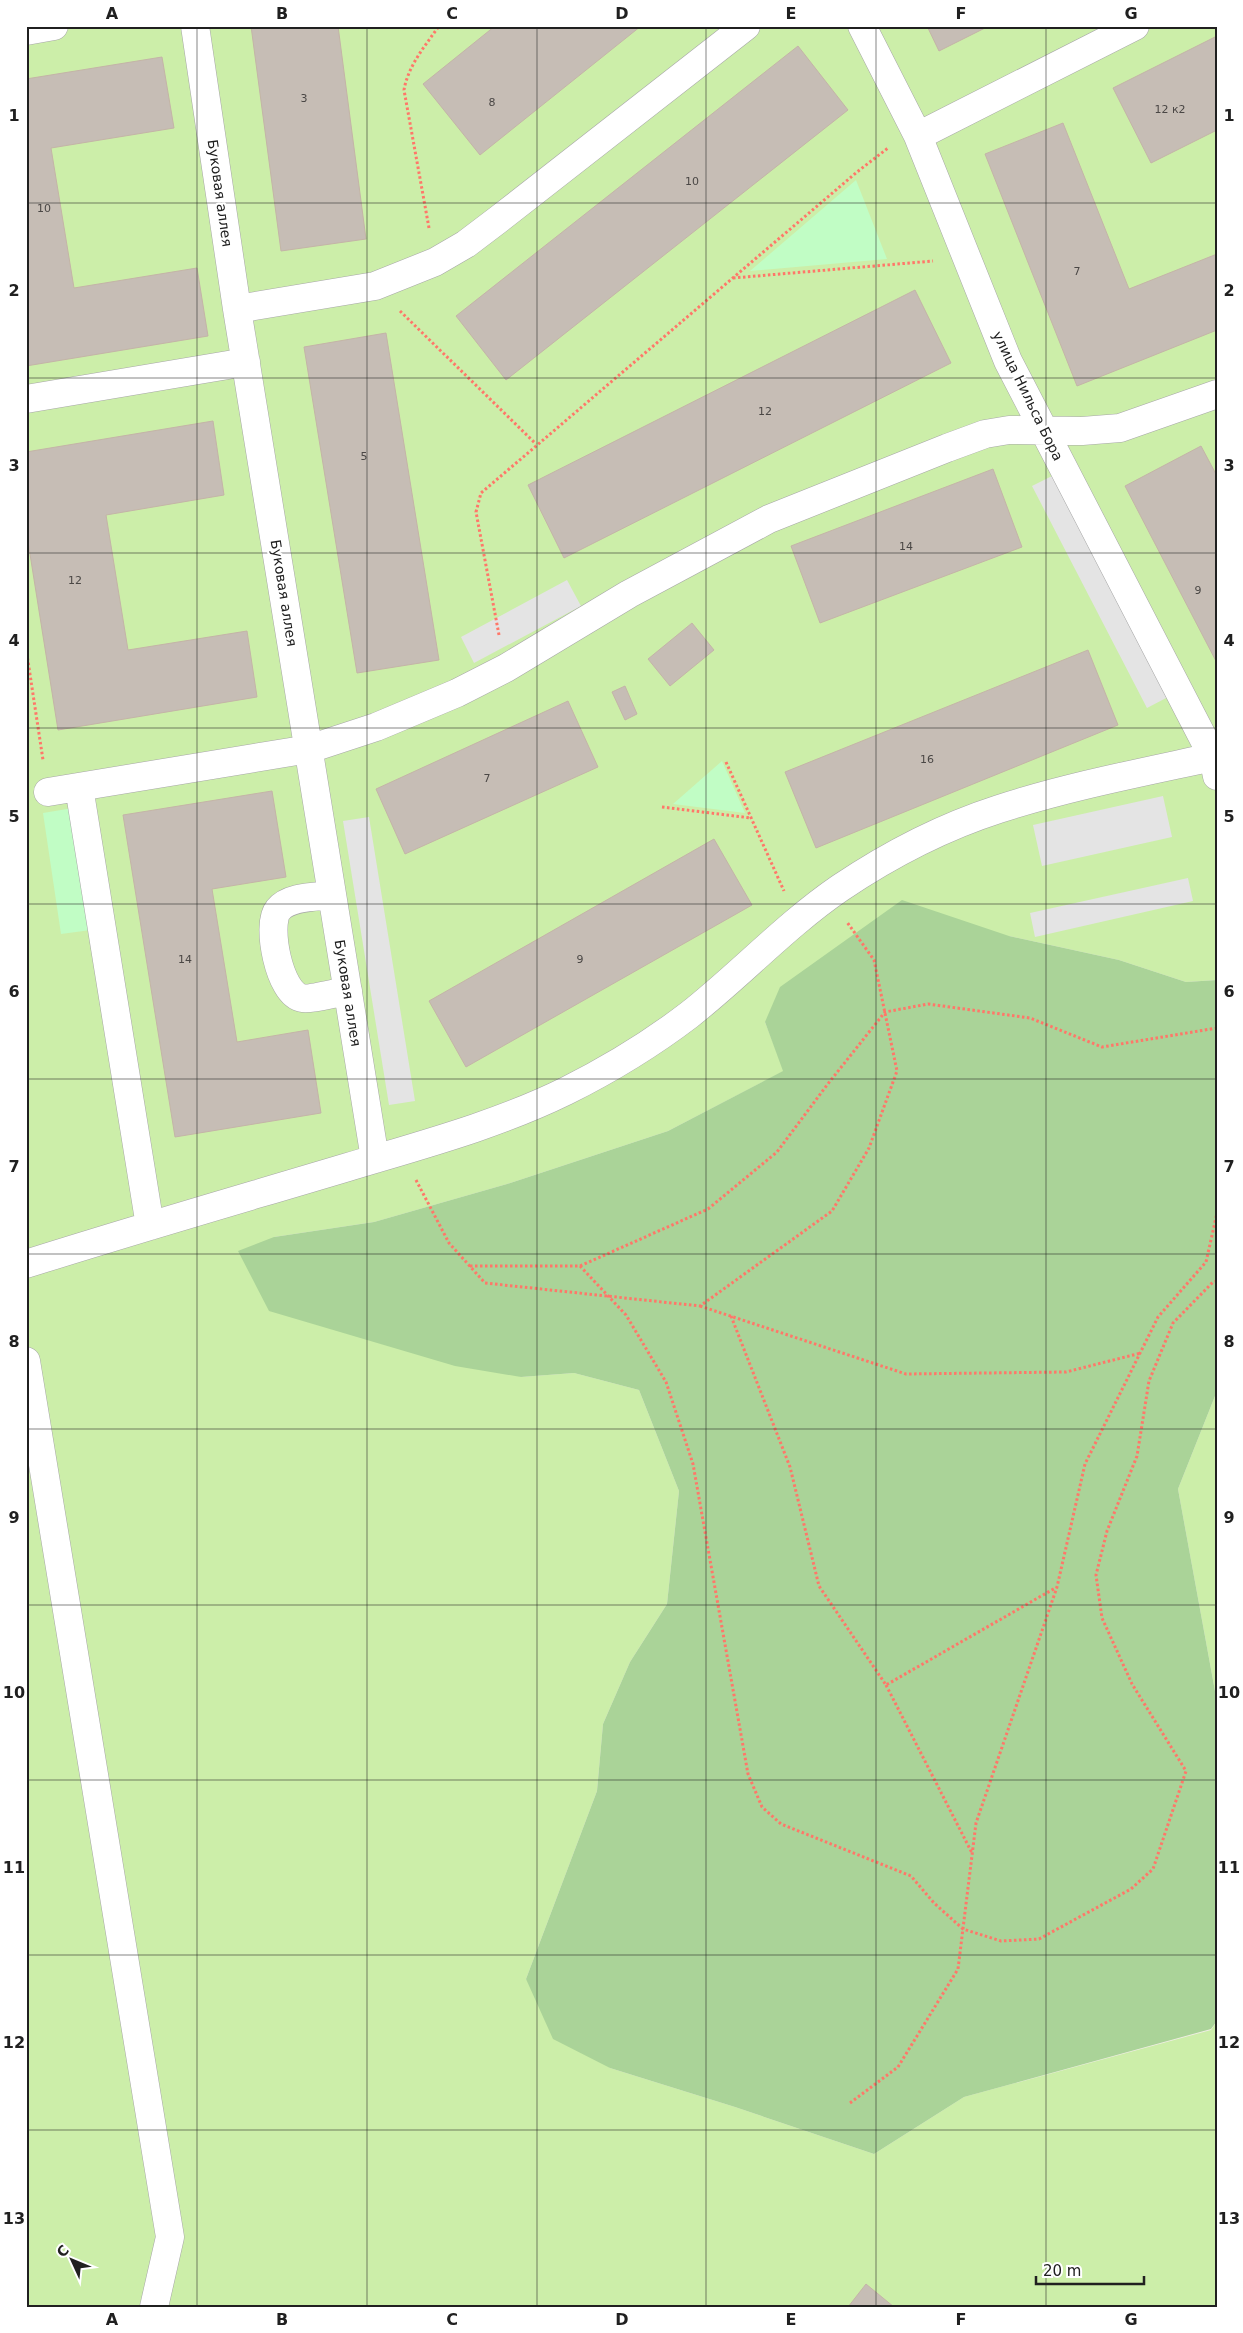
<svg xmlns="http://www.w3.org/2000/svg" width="1243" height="2333" font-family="'DejaVu Sans',sans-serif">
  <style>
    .grass { fill: #cceea9 }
    .forest { fill: #aad398 }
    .park { fill: #c1fdc5 }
    .parking { fill: #e4e4e4 }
    .building { fill: #c6bdb5; stroke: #c4b4a7 }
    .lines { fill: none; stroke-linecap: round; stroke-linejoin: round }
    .minor-casing { stroke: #a7a7a7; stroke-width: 29 }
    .path { stroke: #ff7769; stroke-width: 3; stroke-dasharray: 2.5 2.5; stroke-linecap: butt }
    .minor { stroke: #fff; stroke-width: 28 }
    .grid { fill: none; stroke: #202020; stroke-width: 1; stroke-opacity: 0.55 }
    .labels { text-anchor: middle; stroke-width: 4.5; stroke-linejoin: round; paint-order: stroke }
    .number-label { font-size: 11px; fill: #4a4745 }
    .street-label { font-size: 14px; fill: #202020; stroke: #fff }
    .neatline { fill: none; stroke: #202020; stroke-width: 2 }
    .grid-label { font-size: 16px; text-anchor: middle; font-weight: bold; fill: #202020 }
  </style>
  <rect width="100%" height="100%" fill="#f1ede6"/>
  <path class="grass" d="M26,26H1217V980L1186,982L1119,960L1009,936L765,1022L784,1071L668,1131L507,1184L374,1222L274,1237L521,1377L574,1373L639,1390L679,1491L667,1604L630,1662L603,1724L597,1791L526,1979L610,2068L735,2107L874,2154L964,2097L1211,2030L1217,2021V2307H26Z
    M1217,1391V1702L1178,1489Z"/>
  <path class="forest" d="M902,900L1009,936L1119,960L1186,982L1217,980V1391L1178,1489L1217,1702V2021L1211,2029L964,2097L874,2154L735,2107L610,2068L553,2039L526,1979L597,1791L603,1724L630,1662L667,1604L679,1491L639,1390L574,1373L521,1377L455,1366L269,1311L238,1251L274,1237L374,1222L507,1184L668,1131L783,1071L765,1022L780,987Z"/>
  <path class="park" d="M856,180L887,259L750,271Z
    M722,761L745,813L673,804Z
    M73,808L91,930L61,934L43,813Z"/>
  <path class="parking" d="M1054,475L1168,697L1147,708L1032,486Z
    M567,580L581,606L474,663L461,637Z
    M1163,796L1172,837L1042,866L1033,825Z
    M369,817L415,1101L389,1105L343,821Z
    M1188,878L1193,901L1035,937L1030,913Z"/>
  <path class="building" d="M251,26H338L366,239L281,251Z
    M495,26H641L480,155L423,84Z
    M927,26H989L939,51Z
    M1217,36V130L1151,163L1113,88Z
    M798,46L848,110L506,380L456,316Z
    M162,57L174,128L51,148L74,288L197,268L208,336L26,366V79Z
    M1063,123L1129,289L1217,254V330L1077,386L985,154Z
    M915,290L951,363L564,558L528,485Z
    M386,333L439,660L357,673L304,347Z
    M213,421L224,495L106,515L128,650L247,631L257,697L58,730L26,529V452Z
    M1201,446L1217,476V663L1125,486Z
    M993,469L1022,547L820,623L791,546Z
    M692,623L714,650L670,686L648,659Z
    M1088,650L1118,725L816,848L785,772Z
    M625,686L637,714L625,720L612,692Z
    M568,701L598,767L405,854L376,789Z
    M272,791L286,877L212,889L237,1042L308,1030L321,1113L175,1137L123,815Z
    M714,839L752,905L466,1067L429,1001Z
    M866,2284L894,2307H848Z"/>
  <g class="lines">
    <g class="minor-casing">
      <path id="minor" d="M195,26L237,309L375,1159
        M862,26L918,136L1008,361L1213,757L1217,776
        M26,31L54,26
        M918,136L1135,26
        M237,309L375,286L435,262L466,244L499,219L746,26
        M26,399L246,362
        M79,787L150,1226
        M48,792L309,749L376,727L457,693L506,668L629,594L769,519L947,448L985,434L1009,430L1082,431L1120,428L1217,394
        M332,895C316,897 289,896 278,910C266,924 279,994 302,998C310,1000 338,992 348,991
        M26,1264C133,1230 241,1199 348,1167C421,1145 497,1125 566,1091C608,1070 651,1044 689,1015C741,974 786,925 840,888C889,855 943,827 999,809C1070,786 1144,772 1217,756
        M26,1361L170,2237L154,2307"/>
    </g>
    <path class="path" d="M429,228L404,90C408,66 425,46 439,26
      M733,278L933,261
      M400,311L536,444
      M499,635L476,512L481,493L857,172L888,148
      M26,648L43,760
      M726,762L784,891
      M662,807L751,818
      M416,1180L449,1243L485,1283L700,1306L832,1211L869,1148L897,1071L874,960L847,922
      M470,1266H580L708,1209L777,1152L827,1085L885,1012L928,1004L1030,1018L1102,1047L1217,1028
      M580,1266L626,1315L666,1382L693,1464L748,1774L762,1807L781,1824L911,1876L934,1903L963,1929L1001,1941L1039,1939L1131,1889L1153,1869L1186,1771L1132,1684L1102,1618L1096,1575L1107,1531L1137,1456L1149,1381L1173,1323L1213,1282L1217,1281
      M700,1306L906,1374L1066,1372L1141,1353
      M731,1316L790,1467L819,1586L886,1685L1057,1587
      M886,1685L972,1853
      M850,2103L898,2067L958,1969L976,1823L1057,1587L1085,1464L1158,1317L1206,1262L1217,1213"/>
    <use href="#minor" class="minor"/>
  </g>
  <path class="grid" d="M197,26V2307M367,26V2307M537,26V2307M706,26V2307M876,26V2307M1046,26V2307M26,203H1217M26,378H1217M26,553H1217M26,728H1217M26,904H1217M26,1079H1217M26,1254H1217M26,1429H1217M26,1605H1217M26,1780H1217M26,1955H1217M26,2130H1217"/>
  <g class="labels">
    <g class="number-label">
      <text x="304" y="102">3</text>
      <text x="492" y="106">8</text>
      <text x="1170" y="113">12 к2</text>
      <text x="692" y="185">10</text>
      <text x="44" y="212">10</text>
      <text x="1077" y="275">7</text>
      <text x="765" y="415">12</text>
      <text x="364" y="460">5</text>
      <text x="906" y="550">14</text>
      <text x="75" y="584">12</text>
      <text x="1198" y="594">9</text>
      <text x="927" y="763">16</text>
      <text x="487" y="782">7</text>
      <text x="185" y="963">14</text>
      <text x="580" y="963">9</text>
    </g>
    <g class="street-label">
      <text transform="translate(220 193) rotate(82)" y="5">Буковая аллея</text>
      <text transform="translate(1028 396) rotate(64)" y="5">улица Нильса Бора</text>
      <text transform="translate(284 593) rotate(81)" y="5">Буковая аллея</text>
      <text transform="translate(348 993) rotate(81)" y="5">Буковая аллея</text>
    </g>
  </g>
  <rect width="1243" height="2333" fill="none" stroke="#ffffff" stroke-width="55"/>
  <g transform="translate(72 2260) rotate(314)" stroke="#ffffff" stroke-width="4" paint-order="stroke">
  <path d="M0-4L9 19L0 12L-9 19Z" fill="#202020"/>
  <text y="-8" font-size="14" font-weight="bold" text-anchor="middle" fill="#202020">С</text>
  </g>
  <path d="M1036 2276v8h108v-8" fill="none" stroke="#202020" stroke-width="2.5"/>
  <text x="1043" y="2276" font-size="15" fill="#202020" stroke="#ffffff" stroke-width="4" paint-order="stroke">20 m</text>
  <rect x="28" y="28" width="1188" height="2278" class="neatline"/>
  <g class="grid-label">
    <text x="112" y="19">A</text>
    <text x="282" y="19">B</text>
    <text x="452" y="19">C</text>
    <text x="622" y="19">D</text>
    <text x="791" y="19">E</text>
    <text x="961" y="19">F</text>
    <text x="1131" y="19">G</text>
    <text x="14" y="121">1</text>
    <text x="1229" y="121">1</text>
    <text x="14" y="296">2</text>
    <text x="1229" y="296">2</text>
    <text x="14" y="471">3</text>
    <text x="1229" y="471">3</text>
    <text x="14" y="646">4</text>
    <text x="1229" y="646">4</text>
    <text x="14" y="822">5</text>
    <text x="1229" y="822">5</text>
    <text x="14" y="997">6</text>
    <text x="1229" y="997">6</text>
    <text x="14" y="1172">7</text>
    <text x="1229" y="1172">7</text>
    <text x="14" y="1347">8</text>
    <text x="1229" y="1347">8</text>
    <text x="14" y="1523">9</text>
    <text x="1229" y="1523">9</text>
    <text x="14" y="1698">10</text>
    <text x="1229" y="1698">10</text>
    <text x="14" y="1873">11</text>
    <text x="1229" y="1873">11</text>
    <text x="14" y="2048">12</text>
    <text x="1229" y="2048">12</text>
    <text x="14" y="2224">13</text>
    <text x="1229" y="2224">13</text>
    <text x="112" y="2325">A</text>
    <text x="282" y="2325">B</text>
    <text x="452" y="2325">C</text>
    <text x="622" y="2325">D</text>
    <text x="791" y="2325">E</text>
    <text x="961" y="2325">F</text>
    <text x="1131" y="2325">G</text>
  </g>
</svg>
